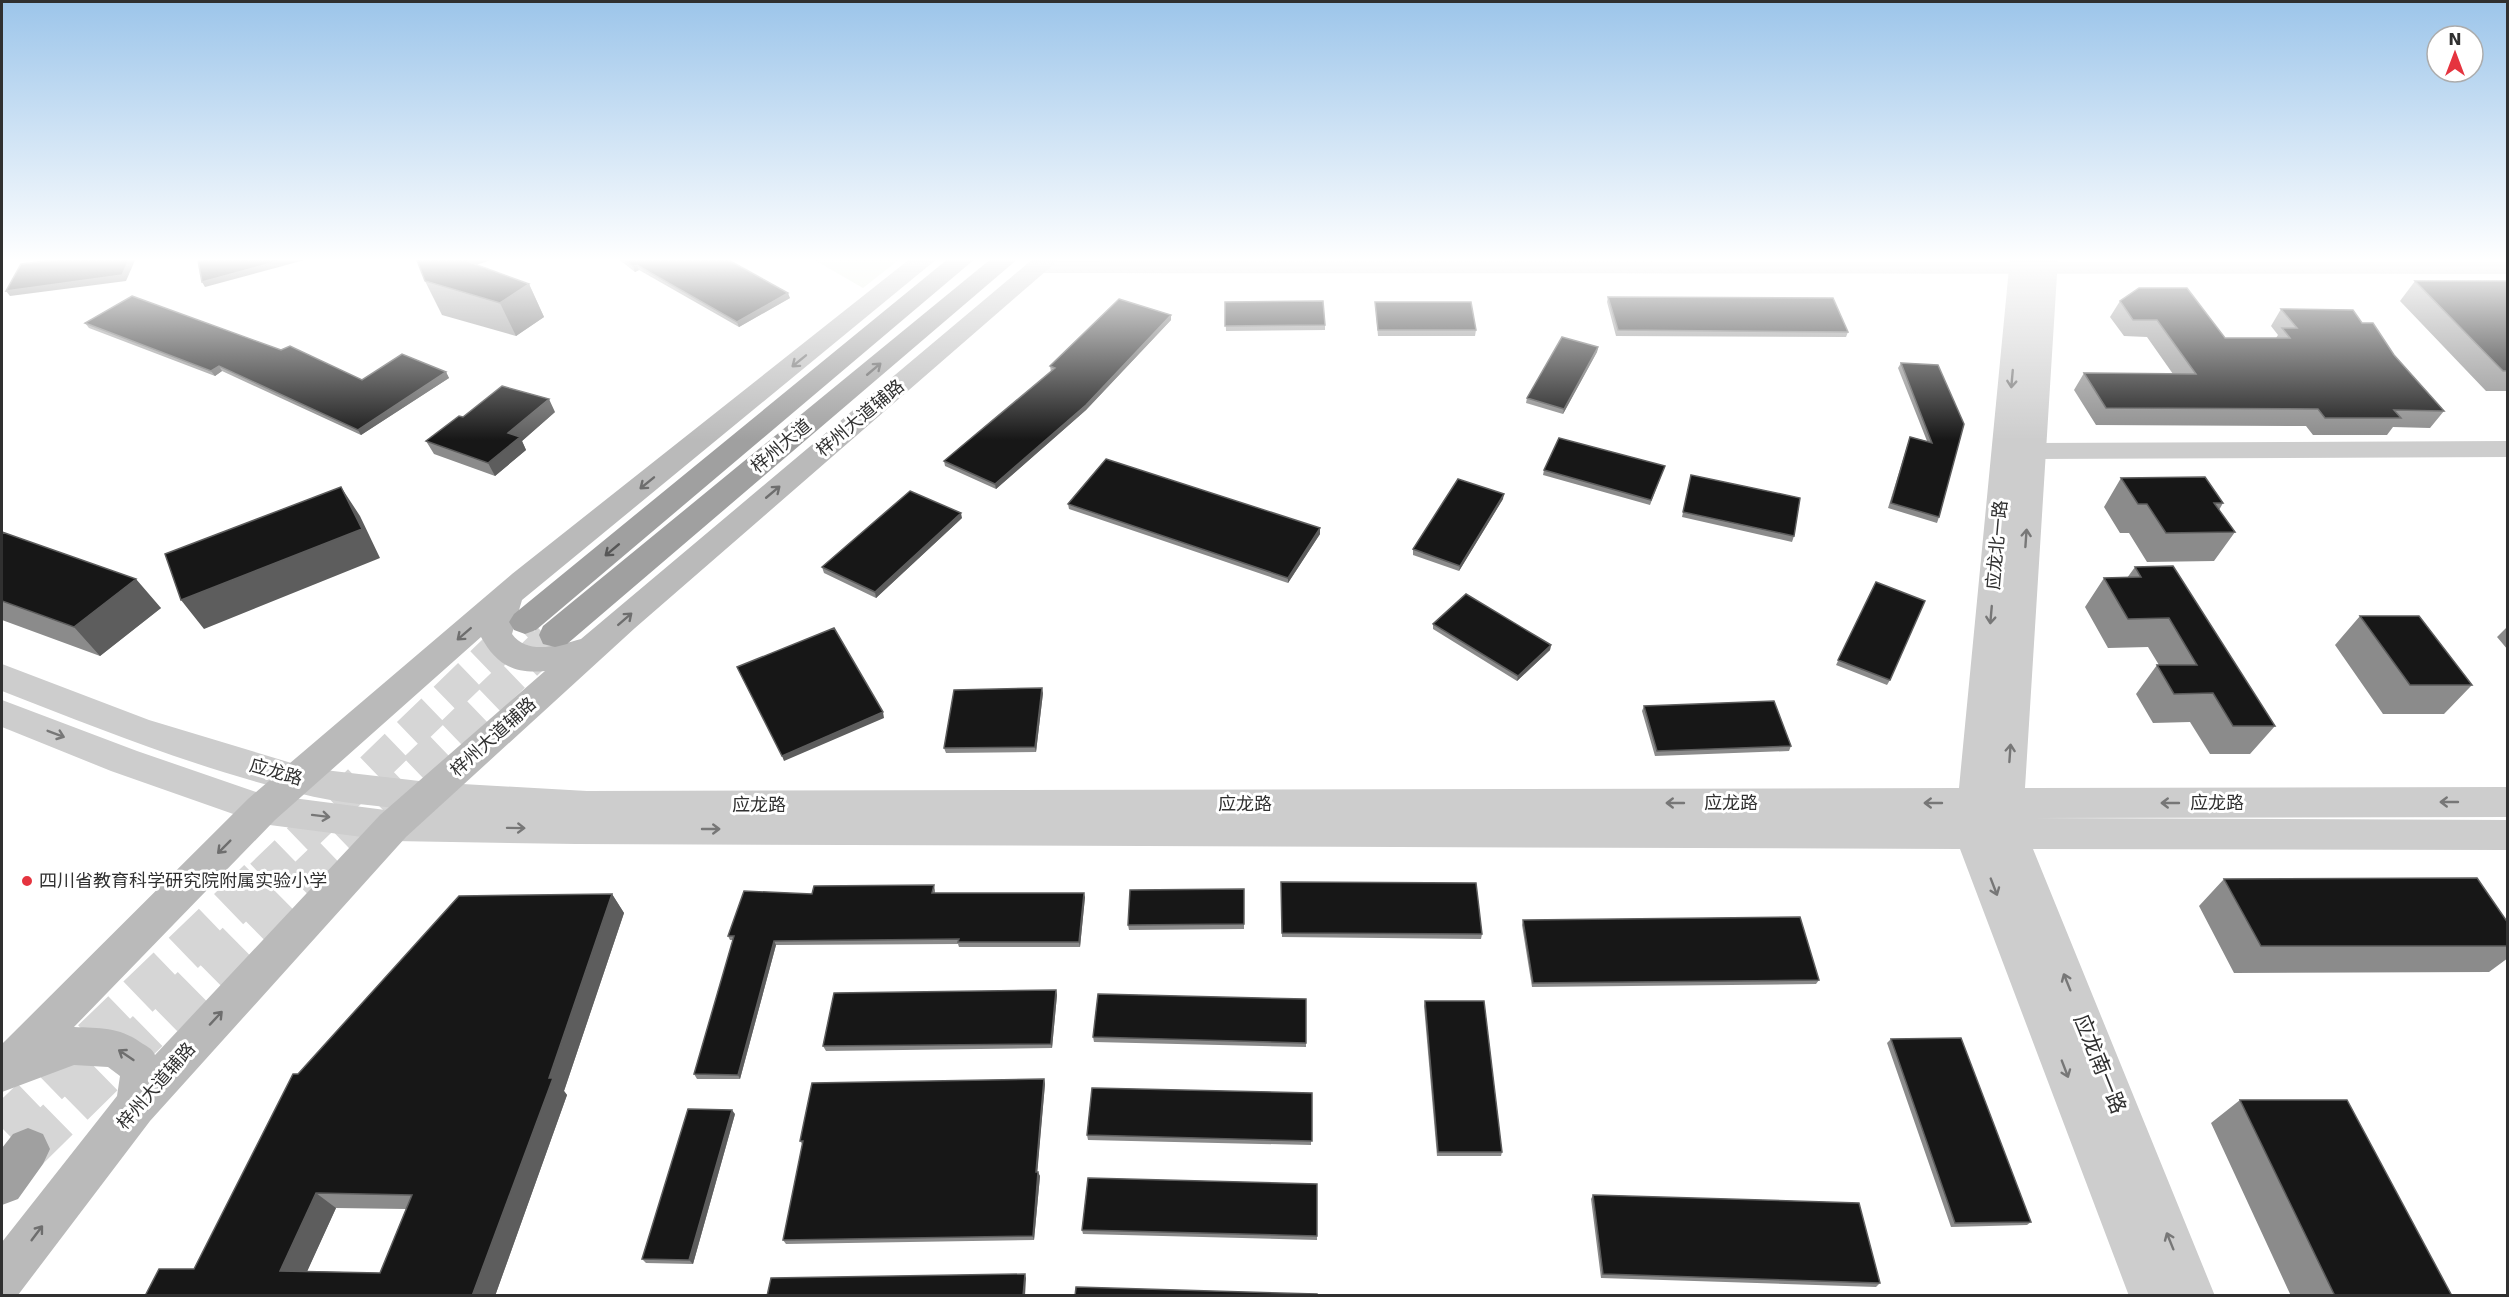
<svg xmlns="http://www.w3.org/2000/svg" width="2509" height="1297" font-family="'DejaVu Sans','Noto Sans SC',sans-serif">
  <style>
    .green { fill: #e6edde }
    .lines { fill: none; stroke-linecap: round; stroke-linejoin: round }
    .trunk-tunnel-far1 { stroke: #d6d6d6; stroke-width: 34; stroke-dasharray: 34 17; stroke-linecap: butt }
    .trunk-tunnel { stroke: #d6d6d6; stroke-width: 42; stroke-dasharray: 42 21; stroke-linecap: butt }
    .minor { fill: #cdcdcd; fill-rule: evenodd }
    .tertiary { fill: #cdcdcd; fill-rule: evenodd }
    .secondary { fill: #bababa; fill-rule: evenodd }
    .trunk { fill: #a0a0a0; fill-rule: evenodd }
    .wall { fill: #8b8b8b; fill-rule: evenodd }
    .shaded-wall { fill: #5d5d5d }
    .building { fill: #171717; stroke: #5d5d5d; stroke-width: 1.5; fill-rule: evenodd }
    .oneway { stroke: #6e6e6e }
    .oneway2 { stroke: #575757 }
    .oneway3 { stroke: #777 }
    .poi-dot { fill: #e5343f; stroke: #fff; stroke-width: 2 }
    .labels { text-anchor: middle; stroke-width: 6; stroke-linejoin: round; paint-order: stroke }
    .street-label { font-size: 18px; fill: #303030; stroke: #fff }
    .poi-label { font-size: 18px; fill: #303030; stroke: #fff; text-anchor: start }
    .near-street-label { font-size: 21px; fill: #303030; stroke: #fff }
  </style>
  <rect width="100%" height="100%" fill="#fff"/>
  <path class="green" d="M811,258H901L863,288Z"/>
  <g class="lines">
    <path class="trunk-tunnel-far1" d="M262,876L525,622
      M305,876L555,635"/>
    <path class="trunk-tunnel" d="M2,1128L264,875
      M28,1149L306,875"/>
    <path class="minor" d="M1038,261L2508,262V274L1038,273L1030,272L1027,267L1030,262Z
      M2508,441V457L2032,459L2023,457L2020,451L2023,445L2032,443Z"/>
    <path class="tertiary" d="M2010,258H2058L2025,788L2508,787V817L2025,818L2508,820V850L2033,849L2215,1296H2129L1960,849L576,844L393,841L262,824L111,771L2,727V700L137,751L262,794L393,811H424C383,806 339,804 298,793C197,768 99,729 2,691V664L149,720L298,765L333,771L428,782L587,791L1959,788Z"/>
    <path class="secondary" d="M911,258H938L522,600L512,634C528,656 559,645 581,639L1034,258H1061L635,628L406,837L150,1121L18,1295L2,1296V1242L117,1096L120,1076L108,1067L74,1065L2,1092V1044L249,798L512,574ZM481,637C496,664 513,674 545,671L380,815L155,1055C152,1048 146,1046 140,1042C119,1027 99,1028 74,1027L275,820Z"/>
    <path class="trunk" d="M949,258H976L536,630L525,634L514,630L509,622L514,614Z
      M992,258H1019L567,644L555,647L543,644L539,635L543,626Z
      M28,1128L43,1134L50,1149L43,1164L18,1199L2,1205V1148L13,1134Z"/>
  </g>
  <path class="wall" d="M617,258H725L790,298L739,327L639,270L635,272Z
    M476,265L529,284L544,317L516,336L442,315L425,281Z
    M2415,281H2508V391H2486L2400,301Z
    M1608,297L1848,332L1846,337L1616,336L1607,302Z
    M2120,301L2225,338H2276L2278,335L2271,326L2281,309L2362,323L2394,355L2444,411L2430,428L2393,427L2387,435H2313L2306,426L2096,425L2074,390L2084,373L2173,374L2147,337L2124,336L2110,317Z
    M1225,302L1325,325V330L1226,331Z
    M1375,302L1476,330L1475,336H1378Z
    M1171,315V320L1086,410L996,489L945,466L944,461L1051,372L1050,366Z
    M85,323L362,380L446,372L449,378L361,435L222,371L215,376L89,328Z
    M1598,347L1597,352L1563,414L1526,403L1527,398Z
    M1901,363L1938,365L1939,517L1937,523L1888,508L1910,437L1927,441L1898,368Z
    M555,412L522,441L526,450L495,476L434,454L426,441L463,417Z
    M1544,470L1663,471L1650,505L1543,475Z
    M2121,478L2223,503L2219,510L2235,532L2214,561L2147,562L2129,533H2120L2104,507Z
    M1690,480L1794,536L1792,542L1682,517Z
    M1503,499L1459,571L1413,555V549Z
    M1068,504L1320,534L1288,583L1069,509Z
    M962,518L876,598L824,573L822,567Z
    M2,532L161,608L100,656L2,620Z
    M2135,567L2275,726L2250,754H2210L2190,722L2153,723L2136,694L2157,665H2159L2148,647L2108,648L2085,607L2104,578H2127Z
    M1876,582L1890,680L1887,685L1836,665Z
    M2360,616L2472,685L2444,714H2383L2335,645Z
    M1433,624L1551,645L1550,650L1517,681L1433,629Z
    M2508,626V650L2497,637Z
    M1043,693L1036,752L946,753L944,748Z
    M1644,706L1791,746L1789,751L1655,756L1642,711Z
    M2224,879L2508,923V958L2489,972L2234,973L2199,906Z
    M1281,882L1482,934L1481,939L1282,937Z
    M934,885L935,890V893L1085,897L1080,947H959L958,944L776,945L740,1079H697L694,1074L733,940H730L728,936L812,894Z
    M1244,889V929L1129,930L1128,925Z
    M612,894L624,913L564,1091L567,1095L495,1296H145L194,1269L298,1074ZM336,1208L406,1209L380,1273L307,1271Z
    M1523,920L1819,980L1816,984L1532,987L1522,925Z
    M1056,990L1057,995L1052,1048L826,1051L823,1046Z
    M1306,999V1047L1094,1042L1093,1037Z
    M1425,1001L1502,1152L1501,1156H1437L1424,1006Z
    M1891,1039L2031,1222L2027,1225L1951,1227L1887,1043Z
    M1044,1079L1045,1084L1037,1172L1040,1176L1034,1240L786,1244L783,1240L803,1145L800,1141Z
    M1312,1093L1311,1145L1088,1140L1087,1135Z
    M2240,1100L2452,1296H2291L2211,1123Z
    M735,1114L693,1264L646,1263L642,1259Z
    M1593,1195L1880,1283L1876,1287L1601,1278L1591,1199Z
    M1082,1230L1317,1236V1240L1083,1234Z"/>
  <path class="shaded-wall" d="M130,258H136L126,281L10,296L6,291Z
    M290,258H312L205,287L202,282Z
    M467,258H497L473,266L485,295Z
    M637,265L639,270L635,272L633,266Z
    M529,284L544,317L516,336L500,303Z
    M788,293L790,298L739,327L737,322Z
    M1171,315V320L1086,410L996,489L995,484Z
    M1598,347L1597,352L1563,414L1564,409Z
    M219,366L222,371L215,376L211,371Z
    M446,372L449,378L361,435L358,430Z
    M549,399L555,412L522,441L526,450L495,476L488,463L508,433Z
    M341,487L360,516L380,558L204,629L181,600Z
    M1504,494L1503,499L1459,571L1460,566Z
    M961,513L962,518L876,598L875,592Z
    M1320,528V534L1288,583V578Z
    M136,579L161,608L100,656L74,627Z
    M1551,645L1550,650L1517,681L1518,676Z
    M1042,688L1043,693L1036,752L1035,747Z
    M883,712L884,718L784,761L782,756Z
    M1084,893L1085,897L1080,947L1079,942Z
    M612,894L624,913L564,1091L567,1095L495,1296H472Z
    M774,941L776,945L740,1079L738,1075Z
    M1056,990L1057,995L1052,1048L1051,1044Z
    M1044,1079L1045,1084L1037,1176L1036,1172Z
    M732,1110L735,1114L693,1264L689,1260Z
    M1038,1172L1040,1176L1034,1240L1033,1236Z
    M316,1193L336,1208L301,1285L280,1271Z
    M1025,1274L1026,1278L1025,1296H1023Z"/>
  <path class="building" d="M69,258H130L122,275L6,291L21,264Z
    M207,258H290L202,282L198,261Z
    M416,258H467L469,262L529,284L500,303L425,281Z
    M622,258H725L788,293L737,322L637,265L633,266Z
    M2415,281H2508V371H2503Z
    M2139,288H2187L2225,338H2290L2282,328H2297L2281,309L2353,310L2362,323H2373L2394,355L2444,411L2394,410L2401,418H2325L2318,409L2106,408L2084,373L2196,374L2157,320H2133L2120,301Z
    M132,296L281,350L290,346L362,380L402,354L446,372L358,430L219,366L211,371L85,323Z
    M1608,297L1833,298L1848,332L1618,330Z
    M1119,299L1171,315L1086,405L995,484L944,461L1055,368L1050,366Z
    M1323,301L1325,325L1225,326V302Z
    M1375,302H1471L1476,330H1378Z
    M1562,337L1598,347L1564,409L1527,398Z
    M1901,363L1938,365L1964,424L1939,517L1891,503L1910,437L1932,443Z
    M502,386L549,399L508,433L520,437L488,463L426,441L459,416L463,417Z
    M1559,438L1665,466L1651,500L1544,470Z
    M1106,459L1320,528L1288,578L1068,504Z
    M1691,475L1800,498L1794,536L1683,512Z
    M2205,477L2223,503H2214L2235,532L2166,533L2147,504H2138L2121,478Z
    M1458,479L1504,494L1460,566L1413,549Z
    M341,487L362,529L181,600L165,554Z
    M910,491L961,513L875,592L822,567Z
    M2,532L136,579L74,627L2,601Z
    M2173,566L2275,726H2233L2213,693L2174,694L2157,665H2197L2169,618L2128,619L2104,578L2141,577L2135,567Z
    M1876,582L1925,601L1890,680L1838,660Z
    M1466,594L1551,645L1518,676L1433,624Z
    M2360,616H2419L2472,685H2410Z
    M834,628L883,712L782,756L737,667Z
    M1042,688L1035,747L944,748L954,690Z
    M1774,701L1791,746L1657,751L1644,706Z
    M2477,878L2508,923V946H2261L2224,879Z
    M1281,882L1476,883L1482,934L1282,933Z
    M934,885L932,893H1084L1079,942H958L959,939L774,941L738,1075L694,1074L734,936H728L744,891L812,894L814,886Z
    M1244,889V924L1128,925L1130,890Z
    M612,894L549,1078H553L472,1296H145L159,1269H194L293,1074H298L459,896ZM316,1193L412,1195L380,1273L280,1271Z
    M1800,917L1819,980L1533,983L1523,920Z
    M1056,990L1051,1044L823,1046L834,993Z
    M1098,994L1306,999V1043L1093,1037Z
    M1425,1001H1484L1502,1152H1438Z
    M1961,1038L2031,1222L1955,1223L1891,1039Z
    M1044,1079L1036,1172H1038L1033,1236L783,1240L803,1141H800L812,1083Z
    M1092,1088L1312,1093V1141L1087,1135Z
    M2240,1100H2347L2452,1296H2335Z
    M688,1109L732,1110L689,1260L642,1259Z
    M1088,1178L1317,1184V1236L1082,1230Z
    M1593,1195L1859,1203L1880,1283L1603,1274Z
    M1025,1274L1023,1296H767L771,1278Z
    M1076,1287L1317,1294V1296H1075Z"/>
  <defs><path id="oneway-shaft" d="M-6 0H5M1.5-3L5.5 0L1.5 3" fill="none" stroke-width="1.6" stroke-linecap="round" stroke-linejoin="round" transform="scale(1.5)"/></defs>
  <g class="oneway">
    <use href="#oneway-shaft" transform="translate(799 361) rotate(141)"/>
    <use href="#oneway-shaft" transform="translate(647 483) rotate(141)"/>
    <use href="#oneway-shaft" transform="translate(773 492) rotate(-40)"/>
    <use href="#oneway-shaft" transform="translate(625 619) rotate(-41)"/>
    <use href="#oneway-shaft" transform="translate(464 634) rotate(139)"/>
    <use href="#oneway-shaft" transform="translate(224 847) rotate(135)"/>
    <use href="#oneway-shaft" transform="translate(216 1018) rotate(-47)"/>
    <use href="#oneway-shaft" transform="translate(126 1055) rotate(-146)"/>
    <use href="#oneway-shaft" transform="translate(37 1233) rotate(-53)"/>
  </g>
  <g class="oneway2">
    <use href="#oneway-shaft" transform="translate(874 369) rotate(-40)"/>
    <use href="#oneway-shaft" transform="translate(612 550) rotate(140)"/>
  </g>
  <g class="oneway3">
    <use href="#oneway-shaft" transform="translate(2012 379) rotate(95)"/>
    <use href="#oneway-shaft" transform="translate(2026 538) rotate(-86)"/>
    <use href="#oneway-shaft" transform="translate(1991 615) rotate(95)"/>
    <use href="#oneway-shaft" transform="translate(56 734) rotate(21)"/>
    <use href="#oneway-shaft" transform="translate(2010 753) rotate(-86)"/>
    <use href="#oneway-shaft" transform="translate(2449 802) rotate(180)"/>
    <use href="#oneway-shaft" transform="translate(1675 803) rotate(180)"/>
    <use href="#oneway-shaft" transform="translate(1933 803) rotate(180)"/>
    <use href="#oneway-shaft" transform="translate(2170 803) rotate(180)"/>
    <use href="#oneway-shaft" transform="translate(321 816) rotate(7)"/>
    <use href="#oneway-shaft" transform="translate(516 828) rotate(1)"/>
    <use href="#oneway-shaft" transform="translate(711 829)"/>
    <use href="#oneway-shaft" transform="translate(1994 887) rotate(69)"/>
    <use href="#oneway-shaft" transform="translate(2067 982) rotate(-112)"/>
    <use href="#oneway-shaft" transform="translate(2065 1069) rotate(69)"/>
    <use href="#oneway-shaft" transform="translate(2170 1241) rotate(-112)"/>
  </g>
  <linearGradient id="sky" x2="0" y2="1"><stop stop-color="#9cc5ea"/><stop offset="0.59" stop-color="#fff"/><stop offset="1" stop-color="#fff" stop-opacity="0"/></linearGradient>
  <rect width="2509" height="440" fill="url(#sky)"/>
  <circle class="poi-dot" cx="27" cy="881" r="6"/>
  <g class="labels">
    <g class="street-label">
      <text transform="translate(860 418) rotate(-40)" y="6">梓州大道辅路</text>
      <text transform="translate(781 446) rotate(-40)" y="6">梓州大道</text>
      <text transform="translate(1997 545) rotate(-85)" y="6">应龙北一路</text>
      <text transform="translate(493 737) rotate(-42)" y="6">梓州大道辅路</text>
      <text transform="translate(276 772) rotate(16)" y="6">应龙路</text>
      <text x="1731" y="809">应龙路</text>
      <text x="2217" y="809">应龙路</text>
      <text x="1245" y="810">应龙路</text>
      <text x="759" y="811">应龙路</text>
      <text transform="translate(156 1086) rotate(-49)" y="6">梓州大道辅路</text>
    </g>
    <g class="poi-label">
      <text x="39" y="887">四川省教育科学研究院附属实验小学</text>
    </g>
    <g class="near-street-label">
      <text transform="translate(2100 1064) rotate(68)" y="7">应龙南一路</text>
    </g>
  </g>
  <rect width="2509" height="1297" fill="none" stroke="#303030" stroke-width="6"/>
  <g transform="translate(2455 54)"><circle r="28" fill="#ffffff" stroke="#acacac" stroke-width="1.5"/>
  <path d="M0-4.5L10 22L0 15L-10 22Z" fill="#e5343f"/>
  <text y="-9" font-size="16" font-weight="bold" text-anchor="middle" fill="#303030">N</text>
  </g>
</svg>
